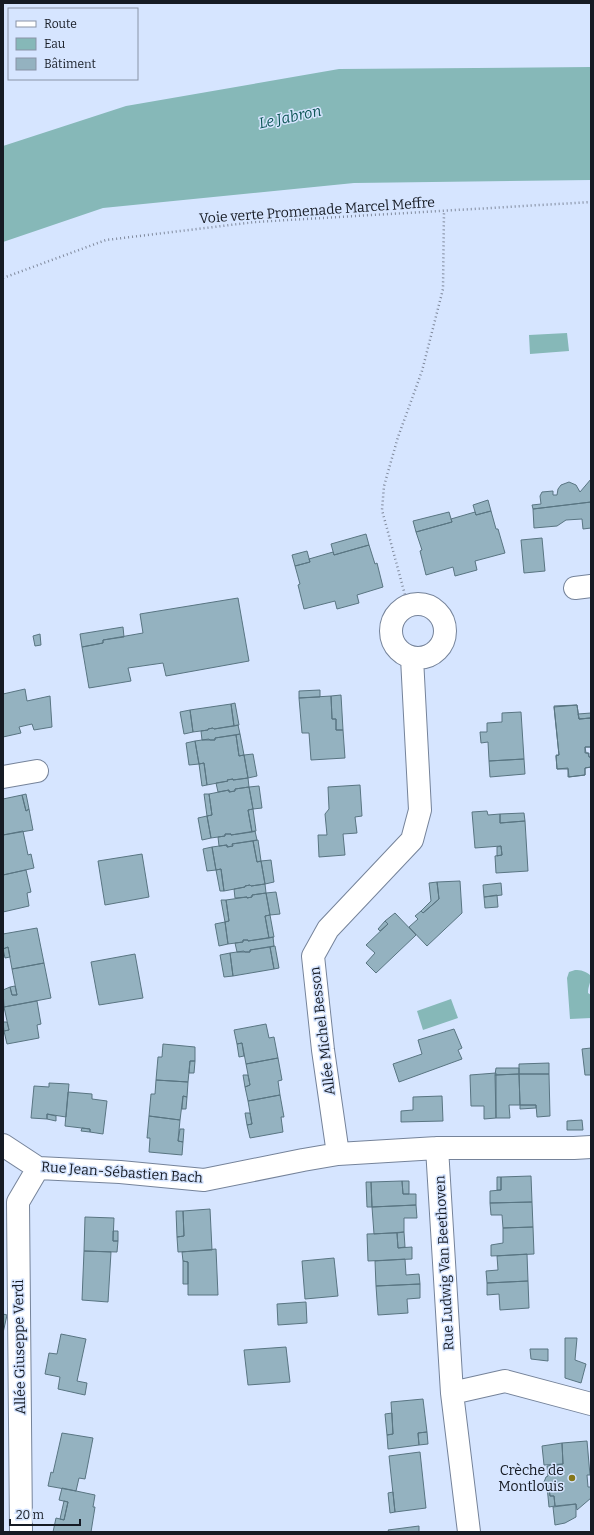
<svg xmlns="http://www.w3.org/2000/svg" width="594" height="1535" font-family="Bitter,serif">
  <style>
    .water { fill: #86b8b8 }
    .building { fill: #94b2c0; stroke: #597582 }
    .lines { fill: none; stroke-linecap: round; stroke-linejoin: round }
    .street-casing { stroke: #75839a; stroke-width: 24 }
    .path { stroke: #808a9d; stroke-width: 2.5; stroke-dasharray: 1 3; stroke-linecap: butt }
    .street { stroke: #fff; stroke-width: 22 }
    .poi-dot { fill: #85771a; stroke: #d6e5ff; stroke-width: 1.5 }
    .labels { text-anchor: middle; stroke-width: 3; stroke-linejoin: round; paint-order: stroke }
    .street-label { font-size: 14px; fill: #161b24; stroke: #d6e5ff }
    .poi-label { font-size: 14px; fill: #161b24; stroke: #d6e5ff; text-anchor: end }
    .water-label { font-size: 15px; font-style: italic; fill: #0d5556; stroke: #d6e5ff }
  </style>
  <rect width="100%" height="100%" fill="#d6e5ff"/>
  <path class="water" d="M591,67V180L354,183L103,208L3,242V146L126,106L339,69Z
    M567,333L569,351L530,354L529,335Z
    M575,970C581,970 586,971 591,976C591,982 588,986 588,993L591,995V1018L570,1019L567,978L569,972Z
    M451,999L458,1018L423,1030L417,1011Z"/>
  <path class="building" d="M591,479V502L533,509L532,505L541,504L540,496L542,492L553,491V495H557L558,489L561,485L569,482L576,485L580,492Z
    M488,500L491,511L476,515L473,505Z
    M591,502V528L583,529L582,519L566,520L557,526L534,528L533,509Z
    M491,511L496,529H498L505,553L475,561L477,570L455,576L453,567L426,575L420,551L422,550L416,532L452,522L451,519L475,512L476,515Z
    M449,512L452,522L416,532L413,521Z
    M366,534L369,545L334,555L331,544Z
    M542,538L545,571L524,573L521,540Z
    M369,545L375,564L377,563L383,587L357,595L359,603L337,609L335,601L304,609L298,585L300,584L295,566L310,562L309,559L333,552L334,555Z
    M307,551L310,562L295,566L292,555Z
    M238,598L249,661L166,676L163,663L128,668L131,681L89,688L82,647L103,643V640L143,633L140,614Z
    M123,627L124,637L103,640V643L82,647L80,634Z
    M40,634L41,645L35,646L33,636Z
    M25,689L27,701L50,696L52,727L34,730L32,724L19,727L21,733L3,737V694Z
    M320,690V697L299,698V691Z
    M341,695L343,730H336V719H332L331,696Z
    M331,696L332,719H336V730H343L345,758L311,760L309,733H302L299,698Z
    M235,703L239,725L234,726L231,704Z
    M231,704L234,726L214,729L213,728L208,729V730L193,732L190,710Z
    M577,705L579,719L591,718V747H585V753H588L589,757H591V767L585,768V775L568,777V769H557L556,756L559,755L554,706Z
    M577,705L579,719L591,718V747H585L586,753H589V757H591V767L585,768V775L569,777L568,768L557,769L556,755H559L554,707Z
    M190,710L193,732L184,734L180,712Z
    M521,712L524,759L489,761L488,742L481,743L480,732H487V723L502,722V713Z
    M591,713V718L579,719L578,714Z
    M238,725L240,734L215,738V740H202L201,731L208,730V729L213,728L214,729Z
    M240,734L244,755L239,756L236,735Z
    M236,735L239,756L244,755L248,778L233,780V779L227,780L228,781L207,785L204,763L199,764L195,741L209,739L210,740H215V738Z
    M195,741L199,764L189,765L186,743Z
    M253,754L257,776L248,778L244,755Z
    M524,759L525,774L490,777L489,761Z
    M204,763L207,785L202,786L199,764Z
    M248,778L249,787L235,789V791L229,792V790L218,792L216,783L228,781L227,780L233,779V780Z
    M360,785L362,816L355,817L357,833L343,834L345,855L319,857L318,835H327L325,814L329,809L328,787Z
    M259,786L262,808L253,809L249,787Z
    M249,787L253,809L248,810L252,832L231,835V834H225V836L211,838L207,816L212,815L209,794L229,790V792L235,791V789Z
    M26,794L29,809L26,811L22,795Z
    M204,794H209L212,815L207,816Z
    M22,795L26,811L29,809L33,830L3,835V799Z
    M253,809L256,831L252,832L248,810Z
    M487,811L488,815L500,814V823L525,821L528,871L496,873L495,856L502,855L501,846L475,848L472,812Z
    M524,813L525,821L500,823V814Z
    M207,816L211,838L202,840L198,818Z
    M23,831L28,855L31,854L34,868L3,875V835Z
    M255,831L257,840L232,844L233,846L227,847V845L219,846L218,837L225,836V834H231V835Z
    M258,840L261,861L257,862L253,841Z
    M253,841L257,862L261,861L265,884L251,886L250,885L245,886V887L224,891L221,869L216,870L212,847L227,845V847L233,846L232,844Z
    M501,846L502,855L497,856V847Z
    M212,847L216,870L207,871L203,849Z
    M142,854L149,897L105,905L98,861Z
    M271,860L274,882L265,884L261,861Z
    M221,869L224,891H220L216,870Z
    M26,870L31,892L27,893L29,906L3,912V875Z
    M460,881L462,913L427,946L409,927L418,919L415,916L421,911L423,913L439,899L437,882Z
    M437,882L439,899L423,913L421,911L431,901L429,883Z
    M501,883L502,895L484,897L483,885Z
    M265,884L266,893L252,895V897L247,898V897L235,898L234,889L245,887V886L250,885L251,886Z
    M276,892L280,914L270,915L266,893Z
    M266,893L270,915L265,916L269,938L248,941V940H243V942L228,944L225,922L229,921L226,900L247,897V898L252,897V895Z
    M497,895L498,907L485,908L484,897Z
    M221,900H226L229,921L225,922Z
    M395,913L416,935L376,973L366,963L375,953L366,945L388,924L385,921Z
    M270,915L274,937L269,938L265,916Z
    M385,921L388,924L380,931L378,929Z
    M225,922L228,944L219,946L215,924Z
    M37,928L44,963L12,969L8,947L3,949V934Z
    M273,937L274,946L250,950V952H237L235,943L243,942V940H248V941Z
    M275,946L279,968L274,969L270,947Z
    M8,947L10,957L5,958L3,949Z
    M270,947L274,969L233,976L230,953L244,951L245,952H250V950Z
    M230,953L233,976L224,977L220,955Z
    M135,954L143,998L99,1005L91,962Z
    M44,963L51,998L4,1007L3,990L10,987L12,995H17L12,969Z
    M15,986L17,995H12L10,987Z
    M37,1001L41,1024L37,1025L39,1038L7,1044L4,1031L9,1030L4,1007Z
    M3,1022H7L9,1030L4,1031Z
    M266,1024L269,1038L274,1037L278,1058L246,1064L242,1043L237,1044L234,1030Z
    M454,1029L462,1048L458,1050L462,1059L399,1082L393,1064L422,1054L418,1040Z
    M242,1043L244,1056L239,1057L237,1044Z
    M163,1044L195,1047V1061H190L188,1082L156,1080L158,1057H162Z
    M591,1048V1075H585L582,1049Z
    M278,1058L282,1080L278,1081L280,1095L248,1101L245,1087L250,1085L246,1064Z
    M190,1061H195L194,1073H189Z
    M549,1063V1074H519V1064Z
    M496,1068H519V1074L495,1075Z
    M496,1073V1118L484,1119V1106H471L470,1075Z
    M519,1074L520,1105H509L510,1118H496L495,1075Z
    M519,1074H549L550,1116L537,1117L536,1105H520Z
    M243,1075H248L250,1085L245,1087Z
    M156,1080L188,1082L187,1097L183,1096L180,1120L149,1116L151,1094H155Z
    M49,1083L69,1084L66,1117L47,1114V1119L31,1118L34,1086L49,1087Z
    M68,1092L92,1094V1099L107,1101L103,1134L90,1132V1129L65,1126Z
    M280,1095L284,1117H281L283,1132L250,1138L247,1125L252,1124L248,1101Z
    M183,1096L187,1097L186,1109H182Z
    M442,1096L443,1121L401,1122V1111L413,1110V1097Z
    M520,1105H536V1108L520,1109Z
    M245,1113H250L252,1124L247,1125Z
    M47,1114L56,1116V1121L47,1119Z
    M149,1116L180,1120L178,1141L183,1142L182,1155L149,1152L150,1138H147Z
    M582,1120L583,1130H567V1121Z
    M82,1128L90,1129V1132L81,1131Z
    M180,1129H184L183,1142L178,1141Z
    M531,1176L532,1202L490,1203V1191L501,1190V1177Z
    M497,1177H501V1190H497Z
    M402,1181H409V1194H403Z
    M402,1181L403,1194H416V1205L372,1207L371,1182Z
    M366,1182H371L372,1207H367Z
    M532,1202L533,1227L503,1228L502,1215H491L490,1203Z
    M416,1205L417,1218H404V1232L374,1234L372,1207Z
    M210,1209L212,1250L178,1252L177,1237L184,1236L183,1211Z
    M176,1211H183L184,1236L177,1237Z
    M85,1217L114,1218L113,1241H118L117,1252L84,1251Z
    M533,1227L534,1254L491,1256V1245L503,1243V1228Z
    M113,1231H118V1241H113Z
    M404,1232L405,1247L398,1248L397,1233Z
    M397,1233L398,1248L412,1247V1259L368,1261L367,1234Z
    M216,1249L218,1295H188V1262L183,1261L182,1252Z
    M84,1251L111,1252L108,1302L82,1300Z
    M527,1254L528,1281L487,1283L486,1271L498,1270L497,1256Z
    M334,1258L338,1296L305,1299L302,1261Z
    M405,1259L406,1275L419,1274L420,1284L376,1286L375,1261Z
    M183,1261L188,1262V1284H183Z
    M528,1281L529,1308L500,1310L499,1294L487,1295V1283Z
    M420,1284V1298L407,1299L408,1313L378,1315L376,1286Z
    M306,1302L307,1323L278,1325L277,1304Z
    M3,1314L7,1315L3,1333Z
    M61,1334L86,1339L77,1381L87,1383L85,1395L58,1389L60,1377L45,1374L49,1353L57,1354Z
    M565,1338H577L575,1360L586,1364L581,1383L565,1378Z
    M286,1347L290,1382L248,1385L244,1350Z
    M530,1349H548V1361L531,1359Z
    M423,1399L427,1432L418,1433L419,1445L388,1449L387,1435L393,1434L391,1402Z
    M392,1413L393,1434L387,1435L385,1414Z
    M427,1432L428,1444L419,1445L418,1433Z
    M62,1433L93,1438L85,1479L79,1478L76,1491L48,1486L51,1472L53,1473Z
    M587,1441L590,1475H587L588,1487H591V1498L577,1510L576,1504L555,1506L554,1496H550L549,1488L544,1482L546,1477L548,1476L547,1466L563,1464L562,1443Z
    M562,1443L563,1464L544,1465L542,1446Z
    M420,1452L426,1508L395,1512L389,1456Z
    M547,1486L549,1488L550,1496H554L555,1506L549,1507Z
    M62,1488L95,1495L93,1507H95L91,1532H53L56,1518L64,1520L68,1502L59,1500Z
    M393,1492L395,1512L390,1513L388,1493Z
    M64,1501L68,1502L64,1520L60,1519Z
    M576,1504V1517L565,1523L555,1525L553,1507Z
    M419,1526V1532H389L388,1530Z"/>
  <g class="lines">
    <g class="street-casing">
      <path id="street" d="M575,588L591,586
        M391 631a27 27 0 1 1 54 0a27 27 0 1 1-54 0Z
        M3,777L37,771
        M3,1145L38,1168L120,1172L204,1180L303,1160L338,1154L437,1148H574L591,1147
        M437,1148L452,1393L469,1532
        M338,1154L323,1050L313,956L328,929L412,840L420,810L412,658
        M452,1393L505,1381L591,1404
        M21,1532L18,1202L38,1168"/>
    </g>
    <path class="path" d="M3,278L106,240L255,222L591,202
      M408,606L382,510L384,486L398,437L422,371L443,289L444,211"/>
    <use href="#street" class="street"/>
  </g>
  <circle class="poi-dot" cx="572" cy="1478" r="4"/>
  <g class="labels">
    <g class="street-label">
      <text transform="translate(317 210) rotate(-4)" y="5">Voie verte Promenade Marcel Meffre</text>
      <text transform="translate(322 1031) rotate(-97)" y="5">Allée Michel Besson</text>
      <text transform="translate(122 1172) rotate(4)" y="5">Rue Jean-Sébastien Bach</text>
      <text transform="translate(444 1263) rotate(-93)" y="5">Rue Ludwig Van Beethoven</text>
      <text transform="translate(19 1347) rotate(-91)" y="5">Allée Giuseppe Verdi</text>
    </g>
    <g class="poi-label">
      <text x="564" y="1475">Crèche de<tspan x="564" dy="16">Montlouis</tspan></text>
    </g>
    <g class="water-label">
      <text transform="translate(290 117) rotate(-12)" y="5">Le Jabron</text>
    </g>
  </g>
  <rect width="594" height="1535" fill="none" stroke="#161b24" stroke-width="8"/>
  <rect x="8" y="8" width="130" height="72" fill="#d6e5ff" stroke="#8994a7"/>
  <rect x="16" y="21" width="20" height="6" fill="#ffffff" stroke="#8994a7"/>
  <text x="44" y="28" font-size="12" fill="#161b24">Route</text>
  <rect x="16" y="38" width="20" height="12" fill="#86b8b8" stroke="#8994a7"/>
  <text x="44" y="48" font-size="12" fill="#161b24">Eau</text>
  <rect x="16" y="58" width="20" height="12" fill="#94b2c0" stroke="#8994a7"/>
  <text x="44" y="68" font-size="12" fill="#161b24">Bâtiment</text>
  <path d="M10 1519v6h70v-6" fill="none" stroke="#161b24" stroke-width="2"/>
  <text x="16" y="1519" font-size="12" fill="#161b24" stroke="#d6e5ff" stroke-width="3" paint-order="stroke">20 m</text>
</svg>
